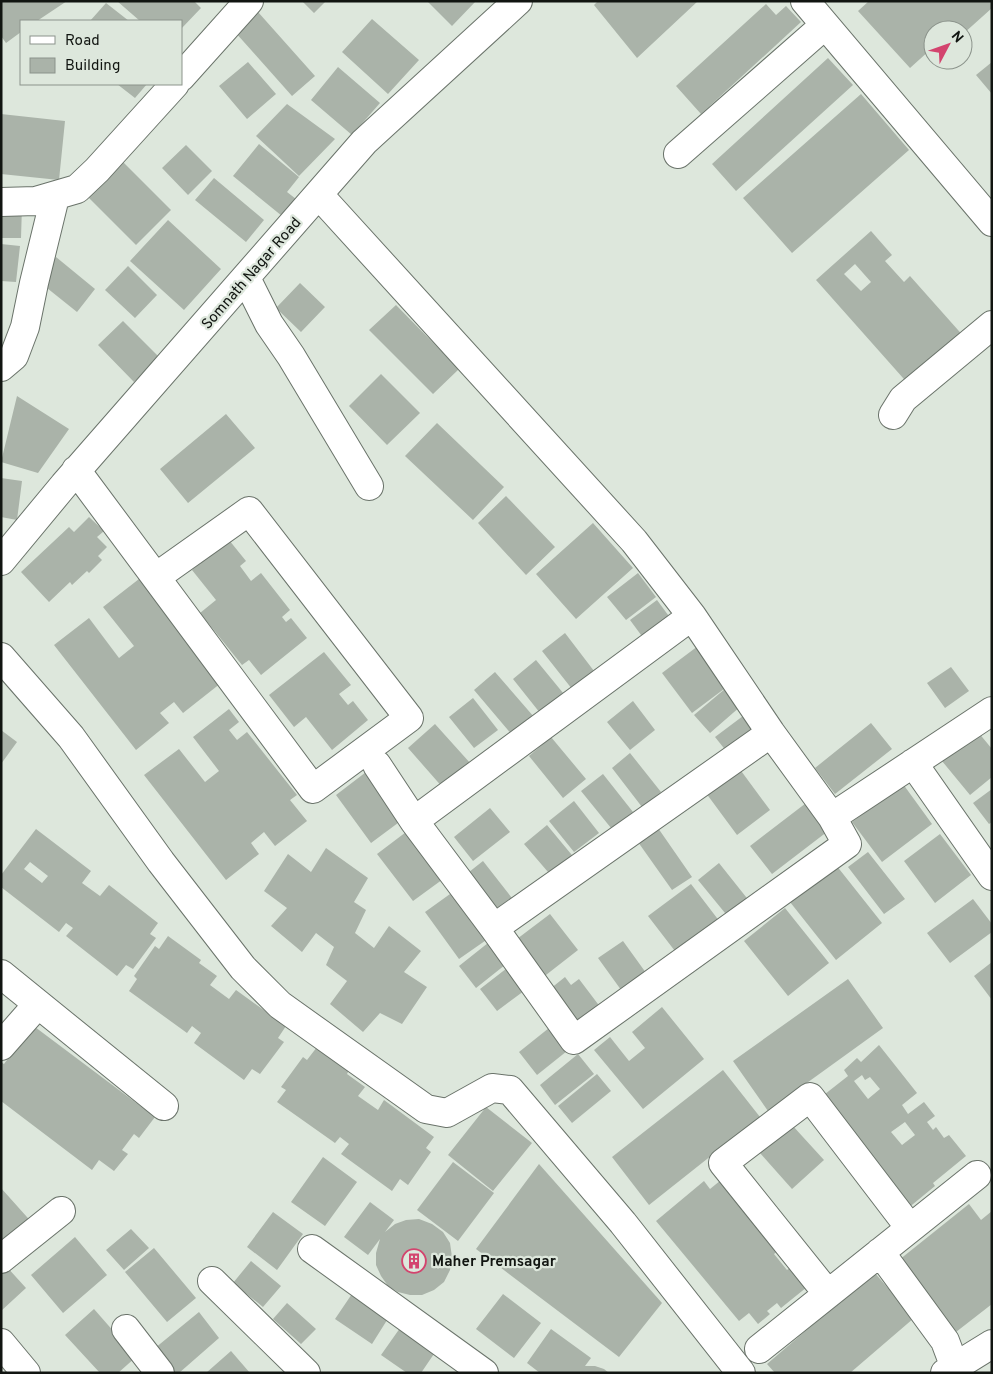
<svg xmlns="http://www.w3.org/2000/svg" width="993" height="1374" font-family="Overpass,sans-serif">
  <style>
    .building { fill: #aab3a9; fill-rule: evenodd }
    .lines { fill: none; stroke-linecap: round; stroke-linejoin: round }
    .minor-casing { stroke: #6a736a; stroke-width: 30 }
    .minor { stroke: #fff; stroke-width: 28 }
    .labels { text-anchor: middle; stroke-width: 4.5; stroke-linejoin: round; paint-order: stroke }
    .street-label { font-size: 15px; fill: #111511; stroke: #dde7dc }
    .poi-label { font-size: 15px; font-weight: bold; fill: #111511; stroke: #dde7dc; text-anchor: start }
  </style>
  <rect width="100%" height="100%" fill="#dde7dc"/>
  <path class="building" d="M1,1H67L37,21H21V32L6,43L1,36Z
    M117,1H194L201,8L181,29V21H140Z
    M302,1H326L314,13Z
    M427,1H476L452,26Z
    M598,1H698L637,58L594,5Z
    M869,1H992V8L963,34V30H933V53L930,50L910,68L858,11Z
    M106,3L129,21H90Z
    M766,4L776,15L786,6L801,22L701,114L676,86Z
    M258,12L315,76L292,96L235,32Z
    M372,19L419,60L388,94L342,52Z
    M828,58L853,85L736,191L712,164Z
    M248,62L276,94L247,119L219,86Z
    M992,62V94L976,75Z
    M338,67L380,103L352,135L311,100Z
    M117,84H147L135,98Z
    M861,94L909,150L792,253L743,198Z
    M287,104L335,139L299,176L256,136Z
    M1,114L65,121L59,180L1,174Z
    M259,144L299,177L287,192L296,199L282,216L233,176Z
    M186,145L212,171L188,195L162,168Z
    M119,158L171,210L136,245L84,193Z
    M214,178L264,220L246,242L195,200Z
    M1,206H22L21,238H1Z
    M168,220L221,269L184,310L130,261Z
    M871,231L892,255L885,261L904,282L910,276L966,339L911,387L816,280ZM855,264L871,282L861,291L844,274Z
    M1,244L20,246L16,282L1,281Z
    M56,257L95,289L77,312L37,280Z
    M128,266L157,295L135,318L105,290Z
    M300,283L325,307L301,332L276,308Z
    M396,305L459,369L433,394L369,330Z
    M123,321L159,357L134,382L98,345Z
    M381,374L420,413L387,445L349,406Z
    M17,396L69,429L38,473L1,462Z
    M226,414L255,448L188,503L160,469Z
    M437,423L504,487L473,520L405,456Z
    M1,478L22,481L17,520L1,517Z
    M506,496L555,547L526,575L478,523Z
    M89,517L104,531L97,537L107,547L98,556L102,560L89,573L87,571L72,585L70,582L49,602L21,572L69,527L74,532Z
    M593,523L633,568L576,619L536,574Z
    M229,540L246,561L240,566L251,581L261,573L290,610L282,617L286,622L291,618L307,638L261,675L249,660L242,665L200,613L216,600L192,570Z
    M638,573L656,597L626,620L607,597Z
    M139,579L221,683L183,713L174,702L160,713L169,723L136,750L54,645L89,618L119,658L134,646L103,607Z
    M657,600L671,619L644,639L630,620Z
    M565,633L594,671L572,689L542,651Z
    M698,646L728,686L692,713L662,673Z
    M324,652L351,685L339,694L348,705L353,701L368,720L332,750L306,717L294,727L269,695Z
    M536,660L568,699L544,718L513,679Z
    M951,667L969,691L945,708L927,683Z
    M495,672L534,717L513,736L474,690Z
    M726,688L741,706L710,733L694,715Z
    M473,698L498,730L474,748L449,717Z
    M633,701L655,730L630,750L607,722Z
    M229,709L239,722L229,730L237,740L247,732L297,795L290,800L307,821L275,846L264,832L251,843L259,854L226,880L144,775L179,749L205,782L219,771L193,737Z
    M747,713L762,733L731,757L715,737Z
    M871,723L892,749L835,794L815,768Z
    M435,724L471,764L444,789L408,748Z
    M1,730L17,742L1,764Z
    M978,732L992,749V777L970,795L942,761Z
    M551,737L586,779L563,798L529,756Z
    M630,753L661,792L642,807L612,768Z
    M736,764L770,810L737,835L703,789Z
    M370,769L406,817L371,843L336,795Z
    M603,774L633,812L611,828L581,791Z
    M903,784L932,824L882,862L852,822Z
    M992,789V822L989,824L973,803Z
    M810,800L832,828L772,874L750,846Z
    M574,801L599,833L574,852L549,821Z
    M490,808L510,832L473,861L454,837Z
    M547,825L576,860L554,879L524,844Z
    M414,826L450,874L413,901L377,854Z
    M658,828L692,877L672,890L638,842Z
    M36,829L91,871L82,883L100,896L109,885L158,923L150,934L156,938L133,969L126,965L117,976L66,936L73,928L66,923L59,932L1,887V875ZM30,862L48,876L42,883L24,869Z
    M940,834L971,875L935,903L904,861Z
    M326,848L368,878L354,902L366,910L355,933L374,948L389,926L421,951L404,972L427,987L402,1024L380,1013L363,1032L330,1004L347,981L326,965L334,947L316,933L302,952L271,926L287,908L264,891L288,854L311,872Z
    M868,852L905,899L884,914L848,867Z
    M483,861L515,902L496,917L464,876Z
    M719,863L754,907L734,924L698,880Z
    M836,865L882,923L836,960L790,902Z
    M691,884L720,922L678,955L648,916Z
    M457,889L492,936L459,959L425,912Z
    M973,899L992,924V932L950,963L927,933Z
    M785,908L829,963L788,996L744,941Z
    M550,914L578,950L537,982L509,945Z
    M168,936L201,960L199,963L217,976L210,985L229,999L236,990L286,1026L278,1038L284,1042L260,1074L252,1069L244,1080L194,1043L201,1033L192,1026L187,1033L129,991L137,979L134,976L155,946L159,949Z
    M493,939L510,961L476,988L459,966Z
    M623,941L649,977L624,994L598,958Z
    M992,962V1000L974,976Z
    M511,965L528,988L497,1011L480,989Z
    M565,977L571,985L579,979L604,1012L581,1029L550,989Z
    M848,979L883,1028L768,1111L733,1061Z
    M662,1007L704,1059L643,1109L594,1050L610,1037L629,1061L645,1048L632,1032Z
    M27,1021L155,1117L139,1138L134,1134L122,1150L128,1154L114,1171L99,1160L92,1170L1,1101V1062L4,1064L15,1049Z
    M554,1024L572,1047L537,1075L519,1052Z
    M879,1045L917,1093L902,1105L908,1114L924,1102L935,1116L927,1122L933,1130L936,1127L944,1138L949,1135L966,1156L933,1183L935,1186L907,1209L820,1098L848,1076L844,1070L857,1058L861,1062ZM862,1075L865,1080L870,1077L880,1089L868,1099L854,1081ZM905,1122L915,1135L902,1145L891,1132Z
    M317,1047L349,1070L347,1074L365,1087L358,1096L378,1110L384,1100L434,1137L426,1148L431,1152L408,1185L400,1179L392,1191L341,1154L349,1144L340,1137L335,1143L277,1102L286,1090L281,1087L303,1057L307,1060Z
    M578,1054L594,1074L555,1105L540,1085Z
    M723,1070L760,1117L649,1205L612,1157Z
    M597,1074L611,1091L572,1123L558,1106Z
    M486,1107L532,1143L493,1191L448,1155Z
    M792,1125L824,1160L792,1189L760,1153Z
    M323,1157L357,1182L325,1226L291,1202Z
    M453,1162L494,1193L458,1241L417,1210Z
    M539,1164L662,1303L619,1357L476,1249Z
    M726,1176L784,1246L774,1254L787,1270L791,1267L807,1287L781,1308L777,1303L767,1311L770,1314L758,1324L749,1313L739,1321L656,1221L704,1181L710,1189Z
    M1,1188L35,1226L1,1244Z
    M370,1202L394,1220L385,1232L395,1224L406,1220L419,1219L432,1224L443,1232L450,1243L452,1257L450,1270L444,1282L434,1290L422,1295H410L398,1292L388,1286L381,1276L376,1265V1253L380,1239L368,1255L344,1237Z
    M969,1204L981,1220L992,1211V1304L956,1332L899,1260Z
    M273,1212L303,1234L277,1270L247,1247Z
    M131,1229L149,1248L124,1270L106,1250Z
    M75,1237L107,1275L63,1313L31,1275Z
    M154,1248L196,1298L167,1322L125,1272Z
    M251,1261L281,1286L263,1307L233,1283Z
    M6,1266L26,1288L1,1311V1270Z
    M874,1272L914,1318L850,1373H775L767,1364Z
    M358,1285L394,1309L372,1344L335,1319Z
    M503,1294L541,1323L514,1358L476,1329Z
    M287,1303L316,1329L301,1344L273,1319Z
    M94,1309L136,1357L118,1373H100L65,1335Z
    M199,1312L219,1338L179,1373H166L149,1353Z
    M405,1321L440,1345L421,1373H407L381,1355Z
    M551,1329L591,1358L585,1366H595L604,1369L609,1373H540L527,1363Z
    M231,1351L250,1373H206Z"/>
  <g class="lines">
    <g class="minor-casing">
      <path id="minor" d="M805,1L992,222
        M181,77L249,1
        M678,154L825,25
        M319,195L634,541L692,616L771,733L832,817L847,844L574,1040L494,928L414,821L377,765
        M1,202L36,201L77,189L97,170L175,84
        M246,278L269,324L291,356L369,486
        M1,367L14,356L25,327L34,283L55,197
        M893,415L903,399L992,325
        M76,470L313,789L409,718L249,511L156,577
        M1,561L64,485L364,142L518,1
        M1,657L71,737L161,862L243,968L280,1005L426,1109L447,1113L492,1088L510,1090L623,1223L741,1373
        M913,763L992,876
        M832,817L992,711
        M414,821L692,616
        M494,928L771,733
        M1,974L164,1106
        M1,1046L38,1004
        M312,1249L484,1373
        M880,1252L945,1341L957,1373
        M1,1259L61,1211
        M212,1281L306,1373
        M828,1294L723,1163L810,1097L910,1228
        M126,1329L160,1373
        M1,1343L26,1373
        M759,1349L977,1175
        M945,1373L992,1344"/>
    </g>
    <use href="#minor" class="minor"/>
  </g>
  <defs>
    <g id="building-ring" transform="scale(1.25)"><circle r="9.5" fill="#dde7dc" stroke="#d3446e" stroke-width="1.5"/><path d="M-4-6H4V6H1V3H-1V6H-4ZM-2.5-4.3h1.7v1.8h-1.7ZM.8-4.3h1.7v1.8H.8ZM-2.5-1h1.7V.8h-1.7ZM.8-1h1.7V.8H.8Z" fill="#d3446e"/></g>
  </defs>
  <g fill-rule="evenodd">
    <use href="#building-ring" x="414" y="1261"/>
  </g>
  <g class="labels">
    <g class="street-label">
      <text transform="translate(251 273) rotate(-49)" y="5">Somnath Nagar Road</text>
    </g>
    <g class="poi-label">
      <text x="432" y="1266">Maher Premsagar</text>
    </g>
  </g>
  <rect width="993" height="1374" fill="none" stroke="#111511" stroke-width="5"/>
  <rect x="20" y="20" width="162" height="65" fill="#dde7dc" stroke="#8b938b"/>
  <rect x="30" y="36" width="25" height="8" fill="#ffffff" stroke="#8b938b"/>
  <text x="65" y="45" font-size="15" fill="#111511">Road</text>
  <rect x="30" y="58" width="25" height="15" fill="#aab3a9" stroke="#8b938b"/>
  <text x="65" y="70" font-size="15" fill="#111511">Building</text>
  <g transform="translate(948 45) rotate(49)"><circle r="24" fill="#dde7dc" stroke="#8b938b"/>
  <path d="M0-4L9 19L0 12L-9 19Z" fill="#d3446e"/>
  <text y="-8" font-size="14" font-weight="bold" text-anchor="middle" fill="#111511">N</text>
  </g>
</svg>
